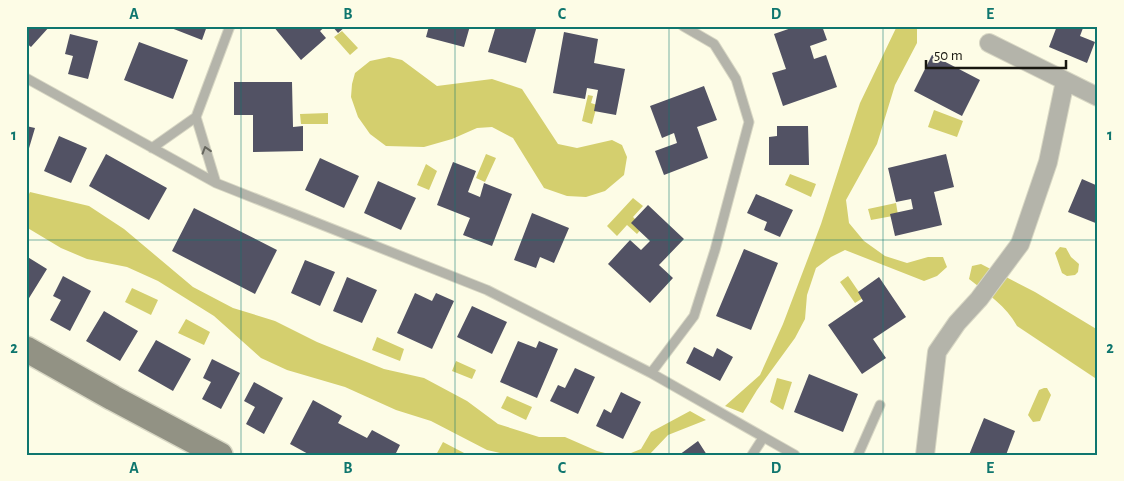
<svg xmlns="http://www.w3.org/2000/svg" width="1124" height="481" font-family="'Alegreya Sans',sans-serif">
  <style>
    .water { fill: #d4cf6e }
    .building { fill: #525264 }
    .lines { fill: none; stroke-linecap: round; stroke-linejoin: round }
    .lane-casing { stroke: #d8d7c4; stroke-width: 11 }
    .street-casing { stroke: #d8d7c4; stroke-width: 20 }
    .secondary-casing { stroke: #d8d7c4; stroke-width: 28 }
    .lane { stroke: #b4b4aa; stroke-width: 9 }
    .street { stroke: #b4b4aa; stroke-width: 18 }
    .secondary { stroke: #929284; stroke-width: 25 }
    .oneway { stroke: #66665d }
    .grid { fill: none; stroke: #0f766e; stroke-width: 1; stroke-opacity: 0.55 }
    .neatline { fill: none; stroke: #0f766e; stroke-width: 2 }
    .grid-label { font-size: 16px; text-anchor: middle; font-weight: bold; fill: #0f766e }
  </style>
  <rect width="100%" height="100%" fill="#fdfce6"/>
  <path class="water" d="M897,26H917V43L895,85L877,144L846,200L849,223L864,241L885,256L907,263L928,257H943L947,267L937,276L924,281L845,250L831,257L816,268L807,295L805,319L795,338L757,390L743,413L725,406L760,375L783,324L821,224L860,103Z
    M342,31L358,48L350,55L334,37Z
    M389,57L402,60L437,86L492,79L522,89L558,144L577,148L612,140L622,145L627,157L624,175L605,191L586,197L567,196L544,188L513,138L492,127L477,128L452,139L424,147L386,146L370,134L358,117L351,97L352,84L355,73L370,61Z
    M588,95L593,96L591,103L597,105L592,124L582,121Z
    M934,110L963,121L957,137L928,127Z
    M328,113V124H301L300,114Z
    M486,154L496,158L485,182L476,178Z
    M426,164L437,171L429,190L417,185Z
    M790,174L816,184L811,197L785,185Z
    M30,192L89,206L124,229L193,287L233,308L275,321L317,342L384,369L424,378L467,401L498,424L539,437H565L597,451L613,455H509L487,450L431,421L396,410L345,387L287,370L261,358L214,316L158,281L127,267L87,259L61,248L26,227V200Z
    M633,198L643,206L633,217L643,227L637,234L627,225L617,236L607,226Z
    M896,203L898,215L871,220L868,209Z
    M1060,247L1066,248L1071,257L1079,264L1078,272L1075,275L1067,276L1062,273L1055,253Z
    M981,264L1035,292L1098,330V380L1017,326C1006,306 988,294 969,279L972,266Z
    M848,276L863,298L855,303L840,282Z
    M132,288L158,300L151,315L125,302Z
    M186,319L210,332L204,345L178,333Z
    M377,337L404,349L400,361L372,350Z
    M456,361L476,370L472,379L452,371Z
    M777,378L792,382L783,410L770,402Z
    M1044,388H1047L1051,395L1040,421L1033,422L1028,415L1039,390Z
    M507,396L532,407L526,420L501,408Z
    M690,411L706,420L668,435L649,455H626L641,449L651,432Z
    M443,442L466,454V455H436Z"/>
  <path class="building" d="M26,26H50L31,47L26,43Z
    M166,26H207L202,40Z
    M273,26H326L320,31L326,38L301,60Z
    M332,26H346L338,33Z
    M429,26H470L464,47L426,37Z
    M496,26H537L526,63L488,52Z
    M797,26H822L827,40L810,46L814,59L826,55L837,87L783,106L772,73L786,69L774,34Z
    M1057,26L1083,28L1080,36L1095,42L1087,63L1049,47Z
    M564,32L598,39L594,63L625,69L616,115L594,111L598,90L587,88L585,99L553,93Z
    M70,34L98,41L88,79L68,74L73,56L65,54Z
    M139,42L188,60L173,99L124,80Z
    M932,55L980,80L962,116L914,91Z
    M234,82H292L293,127L303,126V151L253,152V115H234Z
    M704,86L717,120L697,127L708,158L664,175L655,151L677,143L674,133L662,138L650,106Z
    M26,126L35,128L27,155H26Z
    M777,126H808L809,165H769V137L777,136Z
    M59,136L87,148L71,183L44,171Z
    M106,154L167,188L149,220L89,186Z
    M946,154L954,187L934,192L942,225L895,236L890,214L913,209L911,199L896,202L888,168Z
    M320,158L359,176L344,208L305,190Z
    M453,162L476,171L468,192L480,197L484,183L512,194L492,246L463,235L470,218L437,205Z
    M1082,179L1098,186V224L1068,212Z
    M378,181L416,198L401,230L364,213Z
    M756,194L793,210L780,237L764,230L767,222L747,213Z
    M648,205L684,239L659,265L673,278L650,303L608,264L630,240L641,250L650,241L631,223Z
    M194,208L277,250L255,294L172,251Z
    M532,213L569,228L554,263L540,257L536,268L514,260Z
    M744,249L778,263L751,330L716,316Z
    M26,256L47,269L26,303Z
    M305,260L335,272L320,306L291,293Z
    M63,276L91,291L70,331L50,320L61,300L53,296Z
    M347,277L377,290L362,323L333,311Z
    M879,277L906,317L873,339L886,358L862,374L828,325L863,301L858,292Z
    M415,293L432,301L436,293L454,301L432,349L397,333Z
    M472,306L507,322L492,354L457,337Z
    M104,311L138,331L120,361L86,341Z
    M156,340L191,359L173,391L138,371Z
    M518,341L536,348L539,341L558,349L537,398L500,382Z
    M694,347L713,357L717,348L733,357L720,381L686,363Z
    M212,359L240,373L221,409L202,399L211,382L203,378Z
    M575,368L595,377L578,414L550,401L558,385L565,388Z
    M809,374L858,394L843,432L794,412Z
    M254,382L283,398L264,434L246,424L255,407L244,401Z
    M621,392L641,402L623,439L596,426L604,409L611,413Z
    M313,400L342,416L338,423L367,438L372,430L400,445L395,455H310L290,444Z
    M984,418L1015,431L1006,455H969Z
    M698,441L707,455H679Z"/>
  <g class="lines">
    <g class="lane-casing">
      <path id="lane" d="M26,78L216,183L487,290L651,373L795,455
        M196,117L216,183
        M152,148L196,117L230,26
        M651,373L694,316L715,250L749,122L736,79L714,44L683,26
        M752,455L763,438
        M858,455L880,405"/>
    </g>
    <g class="street-casing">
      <path id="street" d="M989,43L1098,97
        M925,455L937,352L957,323L979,299L1020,244L1048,162L1065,81"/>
    </g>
    <g class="secondary-casing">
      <path id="secondary" d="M26,349L113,398L220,455"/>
    </g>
    <use href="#lane" class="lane"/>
    <use href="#street" class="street"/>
    <use href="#secondary" class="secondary"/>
  </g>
  <defs><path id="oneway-chevron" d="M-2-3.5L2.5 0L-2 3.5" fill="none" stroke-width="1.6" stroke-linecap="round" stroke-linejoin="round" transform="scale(1.25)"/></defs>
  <use class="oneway" href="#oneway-chevron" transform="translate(206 150) rotate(-107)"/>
  <path class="grid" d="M241,26V455M455,26V455M669,26V455M883,26V455M26,240H1098"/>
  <rect width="1124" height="481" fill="none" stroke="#fdfce6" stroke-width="55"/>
  <path d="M926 60v8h140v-8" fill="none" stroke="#181710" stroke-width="2.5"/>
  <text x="934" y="60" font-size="15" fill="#181710" stroke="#fdfce6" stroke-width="4" paint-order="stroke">50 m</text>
  <rect x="28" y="28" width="1068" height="426" class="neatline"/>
  <g class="grid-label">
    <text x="134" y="19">A</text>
    <text x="348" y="19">B</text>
    <text x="562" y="19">C</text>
    <text x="776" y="19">D</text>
    <text x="990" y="19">E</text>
    <text x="14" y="140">1</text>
    <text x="1110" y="140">1</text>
    <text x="14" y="353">2</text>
    <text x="1110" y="353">2</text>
    <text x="134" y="473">A</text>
    <text x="348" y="473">B</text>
    <text x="562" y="473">C</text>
    <text x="776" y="473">D</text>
    <text x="990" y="473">E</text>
  </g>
</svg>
